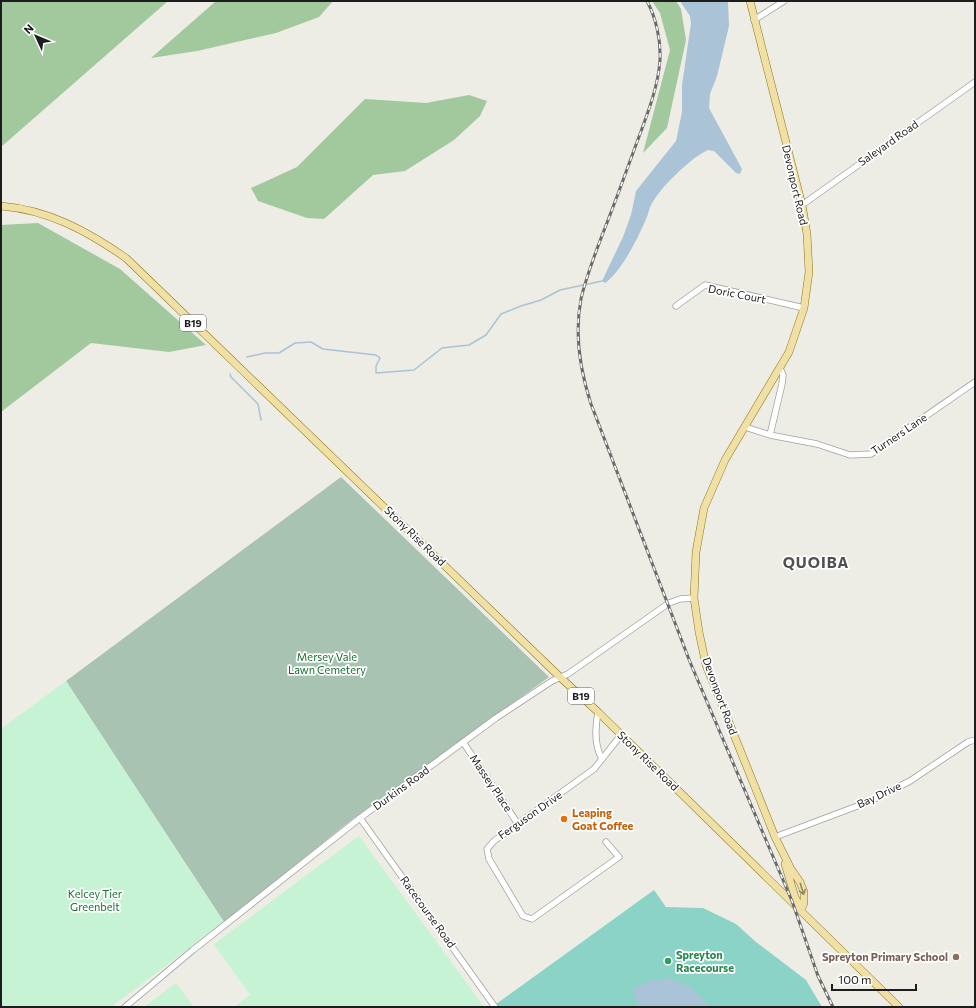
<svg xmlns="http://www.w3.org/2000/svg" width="976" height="1008" font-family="Commissioner,sans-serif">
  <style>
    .forest { fill: #a2c89e }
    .cemetery { fill: #a8c3b2 }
    .park { fill: #c6f3d3 }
    .pitch { fill: #8bd3c7 }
    .water { fill: #aac3d6 }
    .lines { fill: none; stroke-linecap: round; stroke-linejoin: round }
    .stream { stroke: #aac3d6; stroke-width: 1.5 }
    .minor-casing { stroke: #a1a1a1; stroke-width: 7 }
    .major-casing { stroke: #867711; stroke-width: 8 }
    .minor { stroke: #fff; stroke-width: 5.5 }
    .major { stroke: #f1e0a6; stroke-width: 7 }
    .rail-casing { stroke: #6b6b6b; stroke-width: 3 }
    .rail { stroke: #fff; stroke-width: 1.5; stroke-dasharray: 4.5; stroke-linecap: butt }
    .oneway { stroke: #928868 }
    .food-dot { fill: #e8710a; stroke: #fff; stroke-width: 1.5 }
    .education-dot { fill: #8d6e63; stroke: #fff; stroke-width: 1.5 }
    .leisure-dot { fill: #2e9e5b; stroke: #fff; stroke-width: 1.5 }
    .labels { text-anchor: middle; stroke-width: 3.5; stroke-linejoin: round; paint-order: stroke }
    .shield { fill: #fff; stroke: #616161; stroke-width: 1 }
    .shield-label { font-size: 10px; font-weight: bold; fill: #1d1d1d }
    .street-label { font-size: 11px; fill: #1d1d1d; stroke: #fff }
    .park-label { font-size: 11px; fill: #186f31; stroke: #fff }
    .food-label { font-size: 11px; font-weight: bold; fill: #c56008; stroke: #fff; text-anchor: start }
    .leisure-label { font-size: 11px; font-weight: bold; fill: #27864d; stroke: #fff; text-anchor: start }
    .education-label { font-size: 11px; font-weight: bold; fill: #785e54; stroke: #fff; text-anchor: end }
    .district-label { font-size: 15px; font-weight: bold; letter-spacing: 1px; fill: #505050; stroke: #fff }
  </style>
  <rect width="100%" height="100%" fill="#edece5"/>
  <path class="forest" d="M1,1H168L1,147Z
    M216,1H333L319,17L276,33L197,51L151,58Z
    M652,1H676L681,9L686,40L667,128L643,153L670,50L660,13Z
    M469,95L487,101L480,116L454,140L405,171L373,175L324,219L307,218L258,201L251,188L297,167L365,99L426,103Z
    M38,223L120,269L206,345L169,352L91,343L1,412V225Z"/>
  <path class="cemetery" d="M341,477L549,677L350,821L224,922L66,681Z"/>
  <path class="park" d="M66,681L224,922L111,1007H1V729Z
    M359,836L484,1007H234L250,995L214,944Z
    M176,983L194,1007H144Z"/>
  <path class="pitch" d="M654,890L666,907L703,908L736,924L756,942L806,980L822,1007H492Z"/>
  <path class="water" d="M680,1H728V2L729,26L717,76L710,94L709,108L742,169L740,174L736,173L714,151L708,150C690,158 660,188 651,205C649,209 648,215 646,219C638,238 621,272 605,283L602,281L623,237L631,215L636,191L676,141L682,112V85L691,23L690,16Z
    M669,978L688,986L711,1007H640L632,990L651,980Z"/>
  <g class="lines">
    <path class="stream" d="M247,357L265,353H279L295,343L311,342L323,349L376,355L380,358L376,366V373L414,370L442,348L469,345L486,335L501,314L521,306L541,300L560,290L602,281
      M230,374L231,377L258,404L261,420"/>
    <g class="minor-casing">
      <path id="minor" d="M754,20L784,1
        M802,205L975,82
        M676,306L705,285L804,308
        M745,427L770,435L817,444L850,455L871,454L975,382
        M770,435L782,384L783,375L780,368
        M598,712C595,728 594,745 602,759
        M463,742L518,824
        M360,818L495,1007
        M775,837L868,802L910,781L968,742L975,740
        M606,842L619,857L532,919L523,916L489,859L487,849L494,841L594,769L621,735
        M125,1007L193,950L360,818L496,718L552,681L568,674L669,603L680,599L694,598"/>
    </g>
    <g class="major-casing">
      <path id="major" d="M750,1L802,205L807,234L809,272L804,308L789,352L725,460L704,508L696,552L694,598L699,632L706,665L775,837L791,869L800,882L804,892V903L801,910
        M1,206C49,210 87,231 126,258L561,678L598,712L899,1007
        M785,864L795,897L799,905"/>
    </g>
    <use href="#minor" class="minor"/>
    <use href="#major" class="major"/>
    <g class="rail-casing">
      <path id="rail" d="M647,1C656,18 661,40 660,60C658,88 647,115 637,142C626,172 615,203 603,233C595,254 586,277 581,299C574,335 580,370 591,404L690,662L792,901L818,976L833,1007"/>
    </g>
    <use href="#rail" class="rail"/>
  </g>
  <defs><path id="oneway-shaft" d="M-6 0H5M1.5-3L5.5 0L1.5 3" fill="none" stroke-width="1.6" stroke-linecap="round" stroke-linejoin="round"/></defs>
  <use class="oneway" href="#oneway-shaft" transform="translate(802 889) rotate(73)"/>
  <circle class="food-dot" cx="564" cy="819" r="4"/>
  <circle class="education-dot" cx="956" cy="957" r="4"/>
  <circle class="leisure-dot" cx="668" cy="961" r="4"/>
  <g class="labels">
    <g class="shield">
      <rect x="180" y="315" width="26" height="16" rx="3"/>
      <rect x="568" y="688" width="26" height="16" rx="3"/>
    </g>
    <g class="shield-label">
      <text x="193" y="327">B19</text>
      <text x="581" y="700">B19</text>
    </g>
    <g class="street-label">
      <text transform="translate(888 143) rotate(-35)" y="4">Saleyard Road</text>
      <text transform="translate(795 185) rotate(77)" y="4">Devonport Road</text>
      <text transform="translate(737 294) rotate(11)" y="4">Doric Court</text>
      <text transform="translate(899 434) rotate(-34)" y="4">Turners Lane</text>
      <text transform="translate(415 536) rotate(44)" y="4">Stony Rise Road</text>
      <text transform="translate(720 696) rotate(70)" y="4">Devonport Road</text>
      <text transform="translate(648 761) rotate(44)" y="4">Stony Rise Road</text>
      <text transform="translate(491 783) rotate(56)" y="4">Massey Place</text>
      <text transform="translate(401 788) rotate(-36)" y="4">Durkins Road</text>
      <text transform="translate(879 795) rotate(-25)" y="4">Bay Drive</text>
      <text transform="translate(530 815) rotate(-35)" y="4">Ferguson Drive</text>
      <text transform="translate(428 912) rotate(54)" y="4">Racecourse Road</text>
    </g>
    <g class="park-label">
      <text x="327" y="661">Mersey Vale<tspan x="327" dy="13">Lawn Cemetery</tspan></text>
      <text x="95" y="898">Kelcey Tier<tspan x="95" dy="13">Greenbelt</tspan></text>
    </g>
    <g class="food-label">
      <text x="572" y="817">Leaping<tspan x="572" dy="13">Goat Coffee</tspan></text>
    </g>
    <g class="leisure-label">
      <text x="676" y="959">Spreyton<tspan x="676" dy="13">Racecourse</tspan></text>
    </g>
    <g class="education-label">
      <text x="948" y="961">Spreyton Primary School</text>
    </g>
    <g class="district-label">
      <text x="816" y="568">QUOIBA</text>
    </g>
  </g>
  <rect width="976" height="1008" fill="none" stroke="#1d1d1d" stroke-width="4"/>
  <g transform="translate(36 36) rotate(314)" stroke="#ffffff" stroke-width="3" paint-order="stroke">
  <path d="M0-3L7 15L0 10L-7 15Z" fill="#1d1d1d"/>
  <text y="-6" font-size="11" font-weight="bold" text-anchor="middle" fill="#1d1d1d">N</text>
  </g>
  <path d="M832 984v6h84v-6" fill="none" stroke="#1d1d1d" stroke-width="2"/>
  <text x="838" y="984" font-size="12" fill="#1d1d1d" stroke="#ffffff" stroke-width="3" paint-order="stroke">100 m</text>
</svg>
